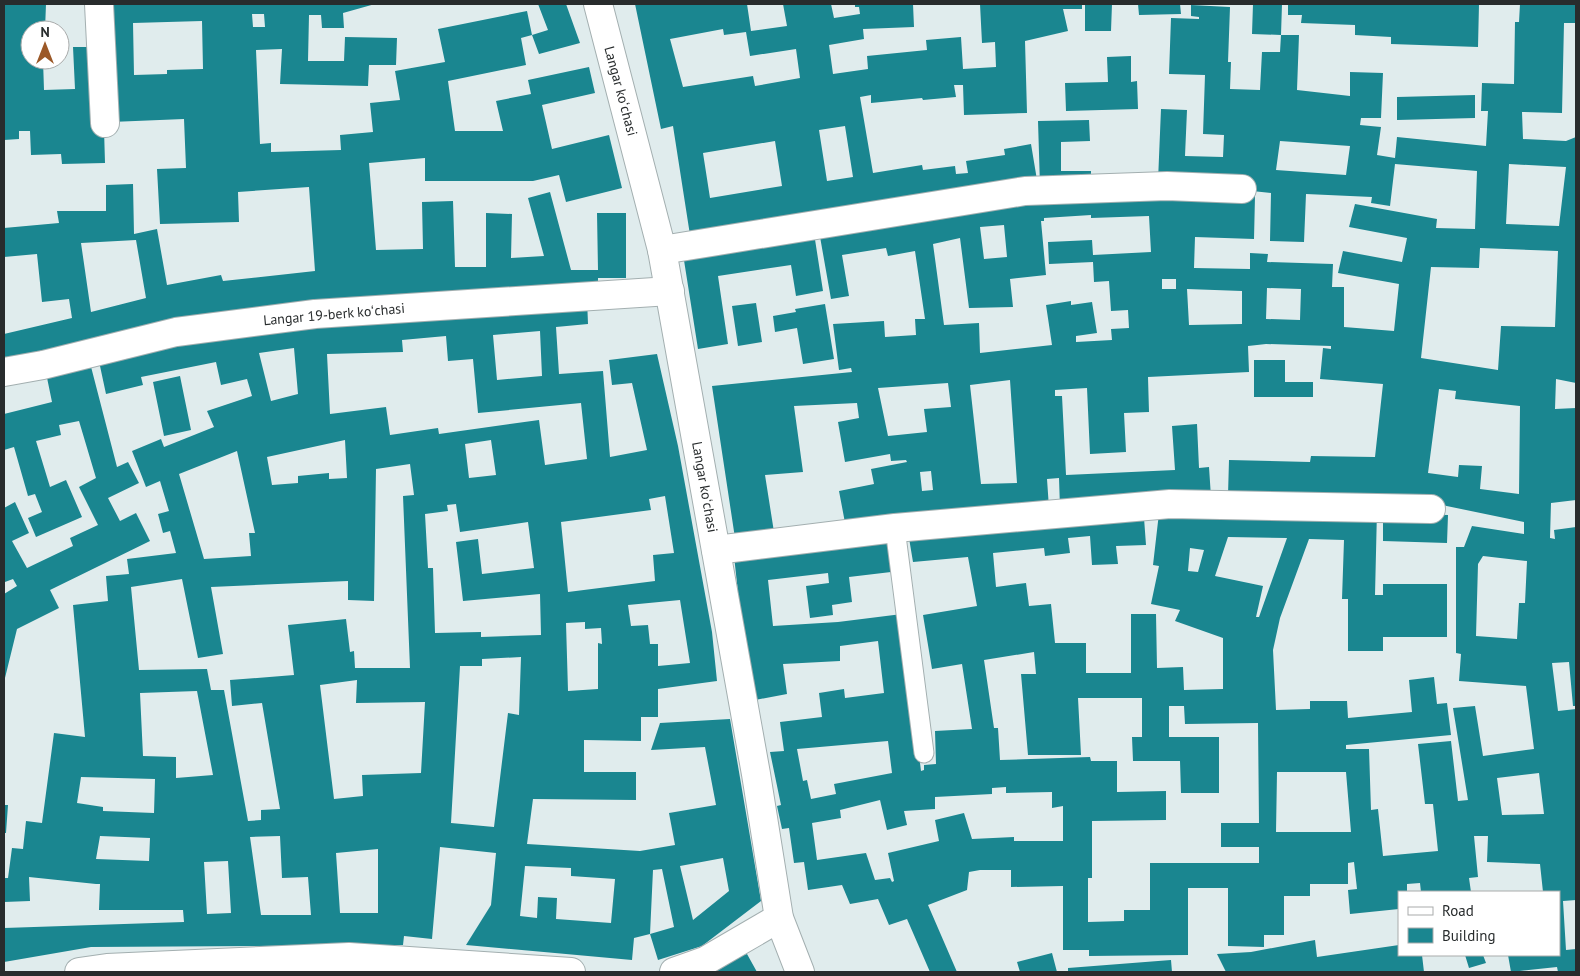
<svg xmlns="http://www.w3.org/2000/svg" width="1580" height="976" font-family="'PT Sans',sans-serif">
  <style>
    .building { fill: #1a8690; fill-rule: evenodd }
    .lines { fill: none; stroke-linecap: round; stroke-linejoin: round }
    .lane-casing { stroke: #a3afb0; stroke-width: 21 }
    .street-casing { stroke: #a3afb0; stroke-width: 30 }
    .secondary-casing { stroke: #a3afb0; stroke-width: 30 }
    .lane { stroke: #fff; stroke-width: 19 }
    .street { stroke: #fff; stroke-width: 28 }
    .secondary { stroke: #fff; stroke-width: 28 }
    .labels { text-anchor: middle; stroke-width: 5; stroke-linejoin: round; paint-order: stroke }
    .street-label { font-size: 14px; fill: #282c2d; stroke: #fff }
  </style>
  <rect width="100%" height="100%" fill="#e0eced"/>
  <path class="building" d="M4,4H46L45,30H30V60H43L44,90L75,89L73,47H95L104,129L105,163L62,164L61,154L31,155L30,131H19V139L4,140Z
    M107,4H375L343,13L344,28H322L321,15H309L308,61H344L345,37L397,38L396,65H369L368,86L280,84L282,49L256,50L260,144L271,143V152L341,150L340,135L373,132L370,103L400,100L395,71L445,62L438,29L527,11L532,35L521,38L526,65L448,81L455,131H503L496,101L531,94L528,80L589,67L595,93L542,105L552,149L609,135L622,188L566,202L559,175L533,181H425V158L369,163L376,250L423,249L422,202L453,201L455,267H486V213L512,214L511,258L544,256L528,198L550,192L571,270H598L597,213H626V278H598V288L4,368V334L72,318L69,299L42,302L37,254L4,257V228L59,223L57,211H106V185L133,184L134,234L157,229L167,285L221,275L223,281L315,271L309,187L238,192L239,222L160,224L157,169L186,168L184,119L111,122ZM252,14H264L265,27H253ZM202,21L203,69L167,70V74L134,75L133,23ZM136,240L146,298L91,312L81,243Z
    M538,4H566L580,43L539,54L532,35L548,30Z
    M635,4H747L751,31L787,26L783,4H831L834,18L860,14L859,7H855V4H913L914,27L863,29L864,39L829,45L833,74L868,69L867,56L927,50L926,40L961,37L963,69L996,67L995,42L982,43L980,4H1082V9H1063L1068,31L1025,41L1027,113L964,115L963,85H954L956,97L923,100L922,98L871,103V95L860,97L873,173L922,165L923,170L955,166L956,174L968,173L966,161L1005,155L1004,149L1031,144L1037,180L690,235L673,126L661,129ZM723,29L724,35L746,32L750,56L796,49L800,78L755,86L753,76L683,87L670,39ZM845,126L853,177L827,181L819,130ZM775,141L782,186L710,198L703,153Z
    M1085,4H1112L1111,31H1085Z
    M1138,4H1180L1181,14L1139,15Z
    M1253,4H1282L1281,35L1252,34Z
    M1288,4H1479L1478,47L1391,44V37L1355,35V25L1301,23L1302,15H1288Z
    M1520,4H1576V23H1564L1562,113L1522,112L1523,139L1566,141L1576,137V383L1556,379L1555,409L1576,408V500L1551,503L1550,538L1555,539L1554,530L1576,527V706H1573L1569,662L1552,663L1558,711L1576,709V900L1563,901L1566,950L1576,949V972H1558L1557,967L1511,972L1508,955H1559V892H1543L1540,864L1487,862L1488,836H1474L1478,877L1469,878L1471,892H1421L1420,883L1407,884V892H1399V909L1350,914L1348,890L1357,889L1354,862L1348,863V884H1310V896H1284V935H1264V947L1228,946V888H1188V955L1089,956V950H1063V886L1011,887V870H980L969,872L967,890L928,905L957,972H930L907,919L889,925L878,899L850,904L842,885L808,890L804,862L794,863L789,828L782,829L777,806L781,805L770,752L784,751L780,722L822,717L819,693L844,689L845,698L884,693L878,641L840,646V661L783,664L787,694L750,701L734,556L887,538L891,572L849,577L852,602L832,605L833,615L810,618L806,586L829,583L828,573L768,580L773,626L838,622L902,614L921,771L924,770V765L936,764L935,731L972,729L962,664L932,669L923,615L977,606L968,557L913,562L909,538L1144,518L1146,545L1116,546L1118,564L1092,565L1090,536L1068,538L1070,553L1045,556L1044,548L993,553L996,587L1026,583L1029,606L1051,604L1055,643H1086V673H1131V614H1156L1157,668L1183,667L1184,690L1223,689V638L1175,621L1180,610L1151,604L1159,566L1153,565L1159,513L1377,510L1375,595H1383V584H1447V637H1383V651H1348V599H1342L1344,540L1309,539L1280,618L1273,650L1276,710L1310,709V701H1347L1348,718L1412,712L1409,680L1434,677L1437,704L1447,703L1451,735L1346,745V749H1369L1371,810L1378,809L1383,856L1438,851L1433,804H1425L1418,744L1451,741L1458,801L1468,800L1453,708L1475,706L1483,756L1534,749L1526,686L1459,681L1461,654L1456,653V547H1464L1472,526L1524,534V522L1408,498L1228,495L1229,460L1310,462L1311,456L1375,457L1383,384L1320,379L1323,348L1331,349V346L1266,344L1248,346L1249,372L1148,377L1149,412L1124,413L1126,452L1090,454L1087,388L1055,390V396H1062L1066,475L1175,470L1172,426L1197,424L1199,468L1209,467L1211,497L1060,508L1059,478L1047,479L1049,508L846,528L839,491L874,484L871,469L907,462L906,460L891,461L890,454L845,462L838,422L859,418L857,403L794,406L803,472L765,475L774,532L735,538L712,386L852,372L851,368L839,370L833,324L884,321L885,337L916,335L915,319H925L915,251L888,256L886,248L842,255L849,296L831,299L819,231L976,204L1172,194L1255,196L1254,239L1195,237L1194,268L1250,269V253L1268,254L1267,262L1333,264L1332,287H1344V327L1394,331L1399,284L1338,273L1343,251L1402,262L1407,238L1349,227L1355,204L1437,219L1436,228L1475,229L1477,171L1395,164L1390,206L1371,203L1372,197L1306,194L1304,242L1270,241L1271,193L1158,181L1161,109L1187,110L1185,156L1223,157L1224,135L1203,134L1205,75L1169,74L1171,18L1199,19V17L1191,16V5L1230,7L1228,62H1231L1230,89L1260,90L1262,52H1280L1281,35H1299L1297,90L1350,96V72L1383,73L1381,118H1361L1360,125L1381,127L1377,155L1395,158L1397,137L1486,146L1488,111H1481L1482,83L1514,84L1515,22H1519ZM1280,141L1350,146L1346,175L1276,170ZM1509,164L1566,167L1559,226L1506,224ZM1091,215V218L1149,216L1151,252L1093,255L1092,240L1048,242L1049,264L1093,262L1094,282L1109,281L1111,311L1128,310L1129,328L1111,329L1112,340L1076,342V336L1097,333L1092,302L1071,305V301L1046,305L1052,345L980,353L979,323L944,325L933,244L960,238L969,308L1013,307L1010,279L1046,275L1041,221H1044V218ZM1004,225L1007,257L984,259L980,227ZM1480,248L1558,251L1555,327L1501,326L1498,370L1421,358L1431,267L1479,268ZM1162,279H1176V289H1162ZM1267,288L1301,289L1300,320L1266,319ZM1187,289L1242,291V324L1189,325ZM1010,380L1017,483L981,484L970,385ZM948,383L951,407L924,409L927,432L888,436L878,388ZM1439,389L1456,391L1455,399L1520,406L1519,494L1480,489L1482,466L1459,465L1458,477L1428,473ZM931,471L933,490L922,491L920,472ZM1228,537L1287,538L1259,617H1256L1263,586L1215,576ZM1190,548L1204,550L1198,572L1188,571ZM1483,556L1527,561L1525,603H1519L1517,639L1476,636L1478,564ZM1034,652L1036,674H1021L1028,755H1081L1078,698H1142V737H1132L1133,761H1180L1181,793H1219V737H1169V706H1184L1185,724L1258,723L1259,823H1221V847H1259V863H1150V910H1124V921L1088,922V878H1092V821L1166,820V791L1117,792V761H1091L1090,757L1000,760L998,728H994L984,660ZM888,741L892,773L834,784L836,794L811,799L807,780L803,781L797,749ZM1277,772H1346L1351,832H1276ZM1539,773L1544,814L1502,815L1497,778ZM1006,787V793L1052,792V808L1063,806V841H1014V837L972,839L964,813L935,820L939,841L888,853L894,881L892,882L890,878L875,880L866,853L817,860L812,823L841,818L840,810L880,800L887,830L907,825L904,811L935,809V797L992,794V788Z
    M1131,56V82L1137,81L1138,109L1066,111L1065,83L1108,82L1107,57Z
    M1475,95V118L1397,120V97Z
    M1089,120L1090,141L1061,142V171H1091V184L1040,186L1038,121Z
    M814,233L823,291L796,296L791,265L718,276L728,344L698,349L683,254Z
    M587,299L588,324L556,327L559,374L603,371L610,457L647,450L632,383L612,385L609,360L657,354L678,446L712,632L717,681L658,689V717H641V741L584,740V772H636V800L533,799L527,844L640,851L675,845L669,813L716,805L705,747L651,750L660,723L730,719L761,901L702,946L658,960L650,934L634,938L632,960L466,945L491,905L496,853L440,847L432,939L404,936L403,945L91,947L4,962V928L184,922L183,910H99L100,884H96L29,877L30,901L4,902V878H8L12,848L23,849L26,821L42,823L54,733L85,737L73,605L108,601L106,576L129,574L127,559L176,553L170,531L163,533L158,514L169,511L160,481L146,487L132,451L161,439L164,447L214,427L207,411L252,396L247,379L221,385L216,362L141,377L143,385L106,394L100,366L108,352L234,327ZM540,331L542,376L497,380L493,335ZM446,336L448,361L473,359L478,413L581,403L587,459L545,465L539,420L439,434L438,428L390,435L386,407L330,414L327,354L403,352L402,340ZM294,348L298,394L271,401L259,353ZM345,440L347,478L329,479V473L298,476V483L272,485L267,457ZM491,440L496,475L469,478L465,444ZM237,451L255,533H249L251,556L204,559L179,474ZM410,464L414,495L403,496L410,668H355L354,651L350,652L346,619L288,625L294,675L230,680L232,706L262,703L280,809L261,810V820L248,821L224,690H211L207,669L139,670L131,587L182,579L198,658L223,654L211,587L348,581V600L374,601L376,469ZM665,496L674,553L653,555L655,581L568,592L561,522L651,510L649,499ZM456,504L460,532L528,522L534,568L482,574L478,539L456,542L463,601L540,594L541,635L481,637V632L435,633L433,568H428L425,514L448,511L447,505ZM680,600L690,663L658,666V644H650L648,625L631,626L628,605ZM585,622V629L601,628L602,644L598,643V689L568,691L566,623ZM521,657L519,715L508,713L494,827L451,823L460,666H482V659ZM357,680L356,703L425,702L421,773L362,775L363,796L334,799L320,685ZM197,691L213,775L176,778V757L143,756L140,693ZM81,777L155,779L154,813L103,811V807L77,803ZM100,836L150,838L149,861L96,859ZM280,836L282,878L308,877L311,915H261L250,837ZM378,849V913H340L336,853ZM723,858L729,891L693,920L680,866ZM228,861L231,913L207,914L204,862ZM525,866L571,868V876L615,879L611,923L556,919L557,898L538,897L537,918L520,916ZM662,869L674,927L650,934L653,870Z
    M756,303L762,342L738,346L732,306Z
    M825,304L834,359L803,364L797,328L775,332L773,316L796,312L795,309Z
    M89,359L117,467L128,462L139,483L108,498L120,521L136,513L150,541L50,590L59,608L17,629L4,682V594L17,586L13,579L5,582L4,580V508L15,502L29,533L12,541L27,568L73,546L70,538L98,525L79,487L96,478L79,421L59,425L61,435L36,441L50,487L66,480L82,517L36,537L28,518L42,512L35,494L28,496L14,447L4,450V414L52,402L45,368Z
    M1254,360H1285V382H1313V397H1254Z
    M180,376L191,430L164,436L153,382Z
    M1383,513L1448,515L1447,543L1383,541Z
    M4,805H8L6,833H4Z
    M1315,940L1317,957L1399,945V955H1422L1424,972H1226L1217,954L1251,952Z
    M1052,953L1057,972H1020L1017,962Z
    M747,954L757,972H697Z
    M1465,955H1483L1486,963L1469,968Z
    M1171,960L1172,972H1068V968Z"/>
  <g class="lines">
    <g class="lane-casing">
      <path id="lane" d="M895,528L924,753"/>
    </g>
    <g class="street-casing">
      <path id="street" d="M99,4L105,123
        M662,250L1025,191L1167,186L1242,189
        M4,372L43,365L176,332L315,314L670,291
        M716,550L895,528L1170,504L1431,509
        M79,972L107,968L349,957L571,972
        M674,972L705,961L779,918"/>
    </g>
    <g class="secondary-casing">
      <path id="secondary" d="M598,4L662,250L756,774L779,918L800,972"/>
    </g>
    <use href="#lane" class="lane"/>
    <use href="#street" class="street"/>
    <use href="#secondary" class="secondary"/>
  </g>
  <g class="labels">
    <g class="street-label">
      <text transform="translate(621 91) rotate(75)" y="5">Langar koʻchasi</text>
      <text transform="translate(334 314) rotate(-5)" y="5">Langar 19-berk koʻchasi</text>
      <text transform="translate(705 487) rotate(80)" y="5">Langar koʻchasi</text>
    </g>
  </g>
  <rect width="1580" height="976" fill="none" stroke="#282c2d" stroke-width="10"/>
  <rect x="1398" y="891" width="162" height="65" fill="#ffffff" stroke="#a9abab"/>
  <rect x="1408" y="907" width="25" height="8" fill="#ffffff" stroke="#a9abab"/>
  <text x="1442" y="916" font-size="15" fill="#282c2d">Road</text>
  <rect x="1408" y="928" width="25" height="15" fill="#1a8690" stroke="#a9abab"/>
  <text x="1442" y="941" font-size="15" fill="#282c2d">Building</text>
  <g transform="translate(45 45)"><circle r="24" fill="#ffffff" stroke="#a9abab"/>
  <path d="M0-4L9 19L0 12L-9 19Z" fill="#9b5827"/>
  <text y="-8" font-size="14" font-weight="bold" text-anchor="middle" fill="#282c2d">N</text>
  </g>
</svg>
